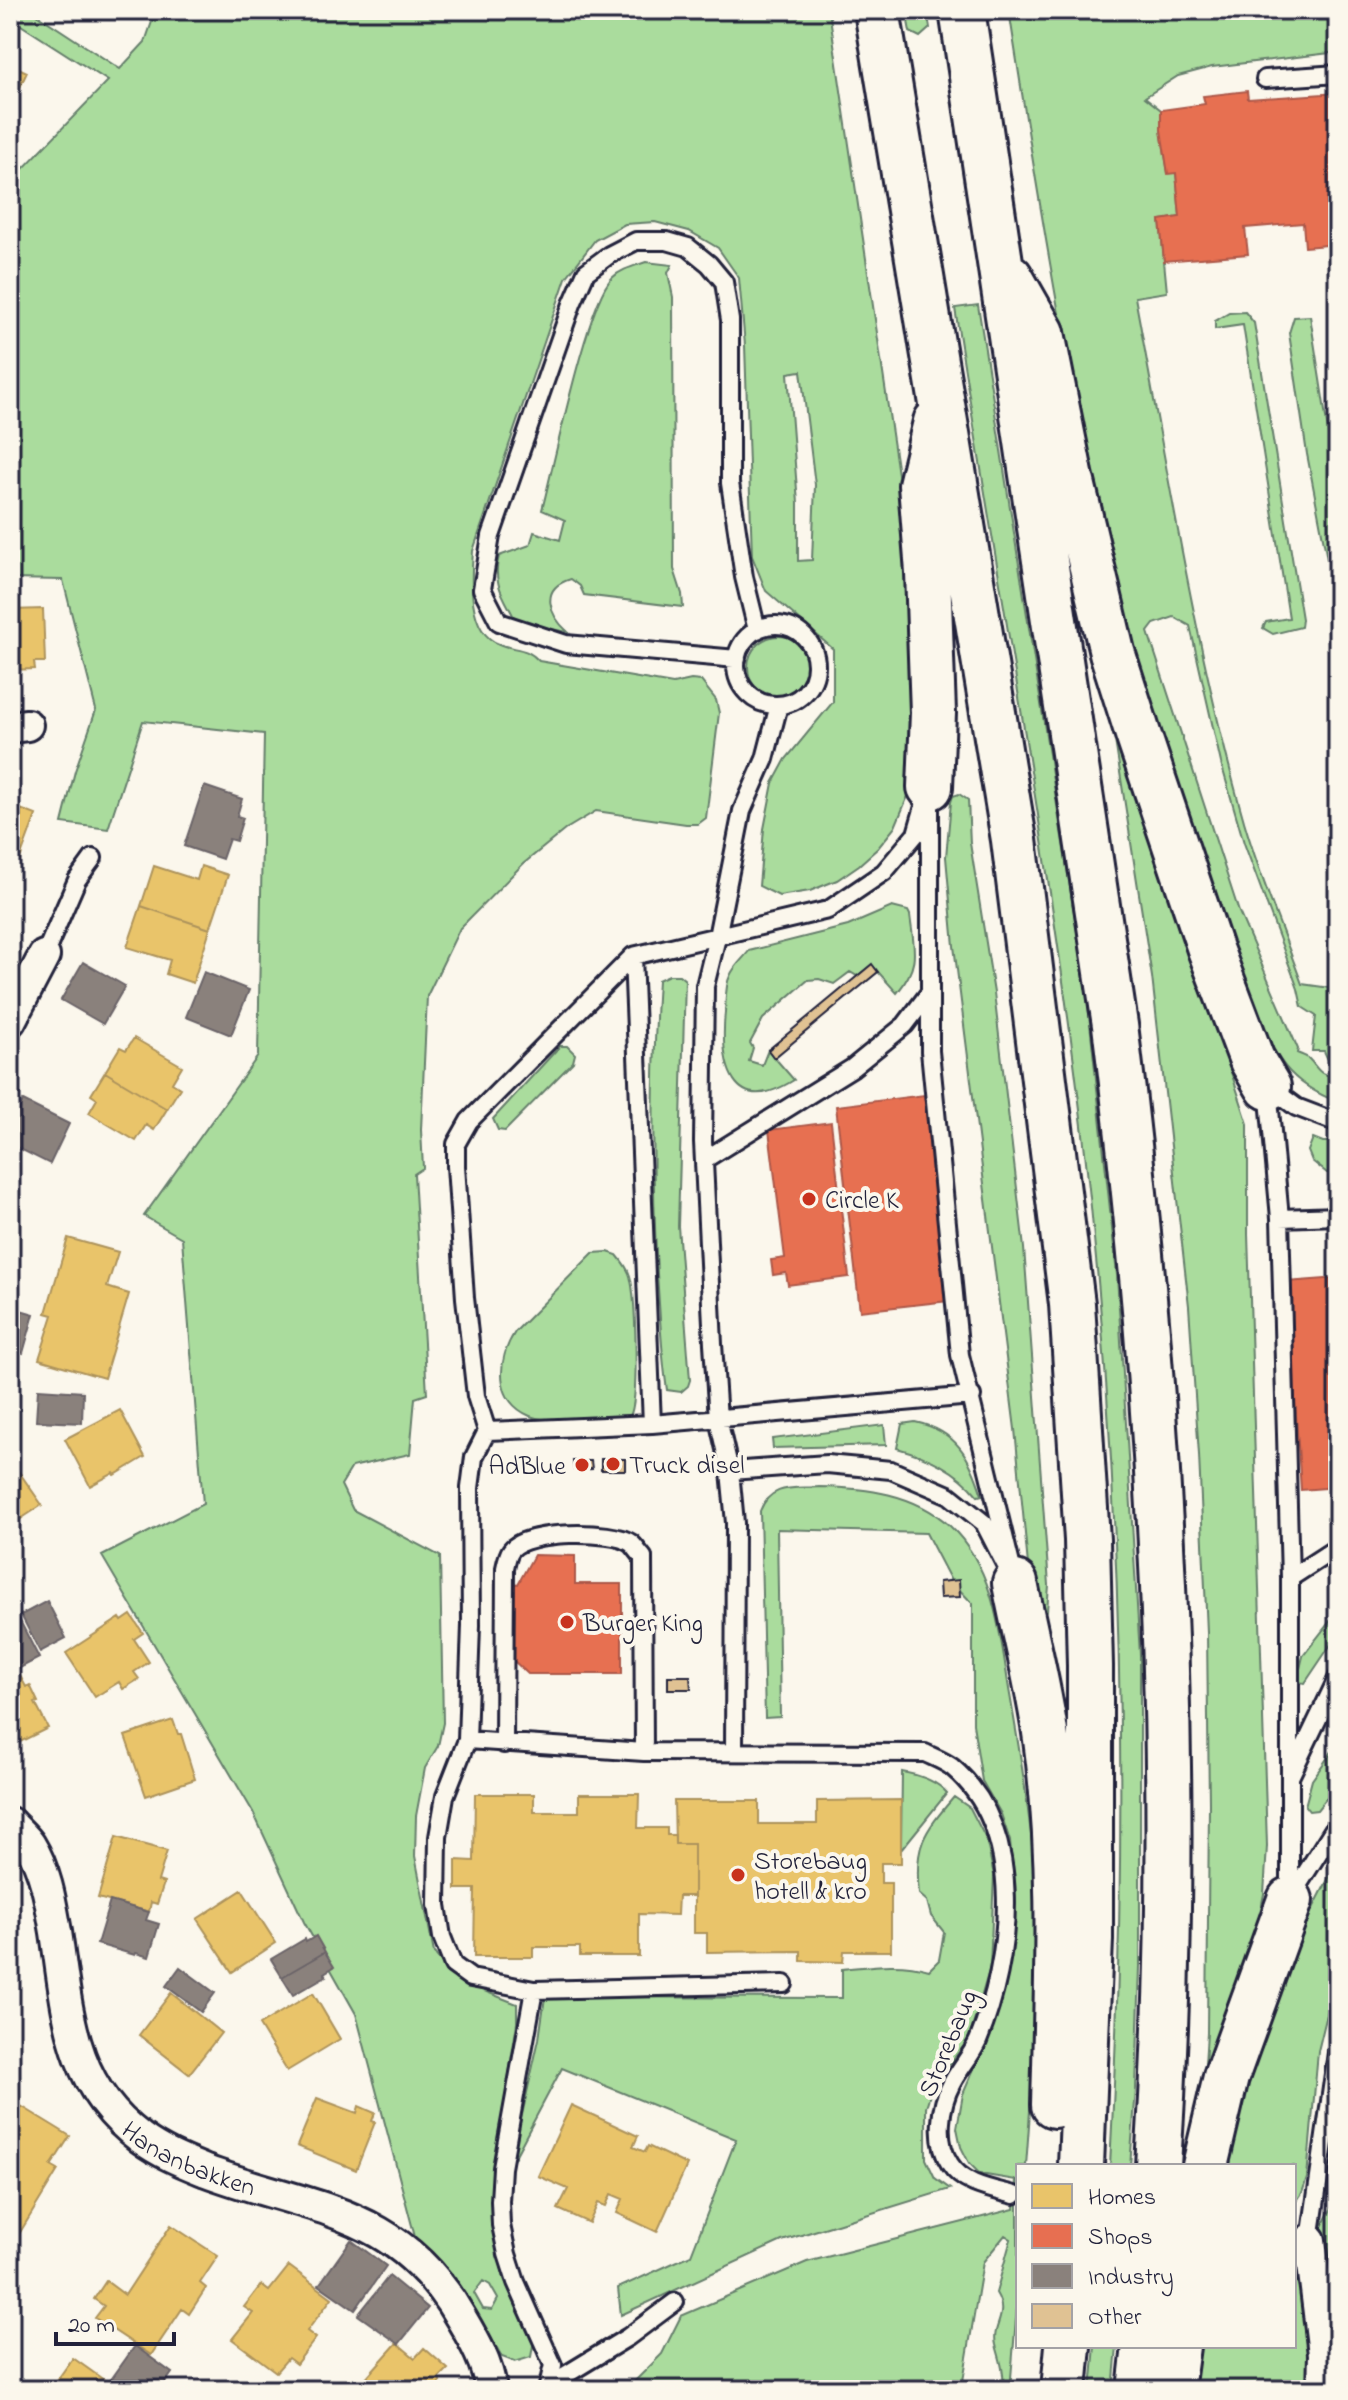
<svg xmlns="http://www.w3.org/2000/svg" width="1348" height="2400" font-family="'Indie Flower',sans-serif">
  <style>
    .green { fill: #aadc9d; stroke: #667f6c; stroke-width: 2; fill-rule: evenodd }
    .homes { fill: #e9c46a; stroke: #ad935c; stroke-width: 2 }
    .shops { fill: #e76f51; stroke: #ac584a; stroke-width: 2 }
    .industry { fill: #8a817c; stroke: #6b6468; stroke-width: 2 }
    .building { fill: #e0c293; stroke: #22223b; stroke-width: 2 }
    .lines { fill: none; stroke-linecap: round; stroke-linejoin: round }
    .lane-casing { stroke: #22223b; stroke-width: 22 }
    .street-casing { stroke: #22223b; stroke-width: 36 }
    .highway-casing { stroke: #22223b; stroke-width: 50 }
    .lane { stroke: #fbf7ec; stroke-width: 16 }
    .street { stroke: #fbf7ec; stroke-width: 30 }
    .highway { stroke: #fbf7ec; stroke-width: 44 }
    .poi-dot { fill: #c8321e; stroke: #fbf7ec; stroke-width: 3 }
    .labels { text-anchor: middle; stroke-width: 8; stroke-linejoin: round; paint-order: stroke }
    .poi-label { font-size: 26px; fill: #22223b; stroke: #fbf7ec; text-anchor: start }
    .street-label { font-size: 26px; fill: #22223b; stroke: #fbf7ec }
  </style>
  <rect width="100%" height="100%" fill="#fbf7ec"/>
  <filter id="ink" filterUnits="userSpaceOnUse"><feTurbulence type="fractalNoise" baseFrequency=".0125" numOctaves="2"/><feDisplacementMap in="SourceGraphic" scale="16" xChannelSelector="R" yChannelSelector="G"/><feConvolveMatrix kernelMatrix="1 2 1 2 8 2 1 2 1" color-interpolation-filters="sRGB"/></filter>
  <g filter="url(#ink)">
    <path class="green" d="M10,10H30L120,69L145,42L156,10H829L910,555L913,667L911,765L908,796L895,827L878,848L859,865L837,880L810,891L779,896L759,886L764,829L773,783L786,759L833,702V649L766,591L752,556L745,345L739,278L718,248L689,231L655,222L625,224L595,240L566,278L473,551C471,578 467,632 499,644C515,651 525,646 539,661L673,684L691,680L701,681L716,700L719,713L706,818L698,824H686L596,811L566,829L523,864L460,928L427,996L421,1130L423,1168L414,1174L427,1394L415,1398L410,1454L352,1467L341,1485L353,1510L440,1556L443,1723L438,1746L425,1768L416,1816L415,1856L434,1953L456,1980L517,2004V2023L491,2190L492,2228L504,2279L534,2340L531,2357L515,2362L502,2357L477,2313L453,2278L415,2237L356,2014L304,1922L253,1812L102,1556L203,1504L182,1238L144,1216L258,1056L264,734L143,721L108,829L62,823L75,771L96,710L63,580L10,579V177L19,173L108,81L10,18ZM801,371L815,485L812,560L798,561V503L788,373ZM483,2281L490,2285L498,2299L492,2310L483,2309L474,2293Z
      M906,10H927L930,28L920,37L910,32Z
      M1009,10H1338V52L1212,67L1178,76L1145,97L1161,110V130L1168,173H1176L1180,217L1160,220L1167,292L1135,297C1167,467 1194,640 1240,807C1256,867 1281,926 1302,984L1338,989V1102C1281,1080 1274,1052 1251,999C1208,876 1160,753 1127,627C1074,424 1041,217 1009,10ZM1174,617L1190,626L1221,763L1244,843L1298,989L1302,1007L1316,1016L1312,1051H1324L1335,1075C1319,1077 1318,1068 1309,1059C1306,1056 1301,1055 1297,1053L1298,1049L1239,912L1148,632L1154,624Z
      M646,262L672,265L668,273L673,297L674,569L682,594L683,607L584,595L580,586L571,579C539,588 549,615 568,632L534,626L514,617C503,596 492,581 499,556L530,545L534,532L560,540L565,520L542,510C553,468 588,300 612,278C621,269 635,266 646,262Z
      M978,305L1087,995L1117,1275L1140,1655V1966L1136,2088L1130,2166H1110C1129,1822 1123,1476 1083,1134C1050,857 998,583 955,308Z
      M1245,312L1254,323L1302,619L1301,627L1273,634L1263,628L1266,622L1289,618L1243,325L1215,329V321L1229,313Z
      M1310,316L1338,494V617L1307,454L1289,333L1294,317Z
      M748 667a31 31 0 1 1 62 0a31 31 0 1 1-62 0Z
      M1120,732L1248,1124V1234L1267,1846L1264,1894L1259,1918L1223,2018L1213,2059L1204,2080L1207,2033L1209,1804L1207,1632L1199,1455L1189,1306L1152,977L1114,734Z
      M959,794L968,800L970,843L994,993L1024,1248L1049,1585L1047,1611L1036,1605L1028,1565L1015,1429L954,946L946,857L951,802L953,796Z
      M892,907L908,911L910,915C914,950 921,964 897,993L872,965L857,976L850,972L834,984L819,979L808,980L763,1019L750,1043L753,1048L749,1061L762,1065L768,1050L794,1080C731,1119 720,1064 725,1012C726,1001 725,985 730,976C734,966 743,959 749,951L848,926Z
      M669,975H679L685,980L678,1226L690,1380L688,1386L681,1392L667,1390C661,1351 660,1313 657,1274C652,1176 652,1078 658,980Z
      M560,1046H567L575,1054L573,1062L505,1131L498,1130L493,1119Z
      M1313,1138L1323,1142H1338V1173H1327L1312,1161L1308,1151Z
      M608,1252L617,1255C622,1261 628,1269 630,1276C636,1297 639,1399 630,1416C606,1418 552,1425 530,1416C494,1401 497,1359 515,1332L593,1253Z
      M915,1422C957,1431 970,1457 982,1495L978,1496C957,1470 929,1457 897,1448L902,1424Z
      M884,1425L886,1445L773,1448L772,1439Z
      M819,1487C866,1488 914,1493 950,1526C994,1567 1000,1633 1009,1689C1018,1741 1027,1792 1032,1845C1042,1951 1034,2060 1026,2166H1018V2294L1010,2390H1003C1005,2374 1000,2359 996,2345C991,2325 1010,2316 996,2293L1011,2239L1005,2235L983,2262L963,2381L964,2390H626L662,2354L681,2316L807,2262L1014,2209L1016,2180L980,2174L969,2163L961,2147L957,2128L963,2094L993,2025L1006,1984L1015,1904L1010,1841L1001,1814L982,1781L973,1724V1604L951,1581L926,1533L777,1529L780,1717L765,1718L760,1511C771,1483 794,1489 819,1487Z
      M1338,1611V1634L1305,1683L1297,1682L1303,1656Z
      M1338,1743V1784L1317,1810L1309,1811L1305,1806L1312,1780Z
      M902,1772C919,1775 936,1780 947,1793L901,1850Z
      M954,1797L970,1808L986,1839L994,1875L990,1967L969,2039L933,2085L926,2107V2159L935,2178L950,2189L782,2241L621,2315L618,2288L691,2255L736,2139L562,2068L511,2164L539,2039L545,1997L842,1998V1969C871,1966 901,1961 929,1970L939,1960L944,1932L931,1916L927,1901L919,1894C914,1846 923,1833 954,1797Z
      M1338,1860V1969L1318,2051L1307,2178L1302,2193L1294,2205V2166H1224L1243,2088L1303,1928Z
      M1338,2196V2264L1324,2257L1321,2228Z
      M1294,2275L1312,2318L1314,2390H1191L1197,2346H1294Z
      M1095,2346H1117L1113,2390H1091Z"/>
    <path class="homes" d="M10,64L27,72L10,109Z
      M43,609L45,662H34L35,669L10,670V610Z
      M10,805L36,815L10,886Z
      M154,866L197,880L201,866L228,875L210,929L141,906Z
      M141,906L210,929L193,983L166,974L170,960L127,947Z
      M134,1038L182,1066L172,1083L180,1088L167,1109L105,1072L120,1047L126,1050Z
      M105,1072L167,1109L154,1130L146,1125L136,1141L89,1113L97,1099L91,1095Z
      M68,1238L118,1252L107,1287L129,1294L104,1378L39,1359L53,1315L46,1313Z
      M120,1410L145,1457L115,1475L114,1473L90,1486L65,1439Z
      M10,1459L42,1505L10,1526Z
      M131,1615L143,1633L134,1639L149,1662L134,1672L139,1679L123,1689L119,1682L95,1697L66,1653L120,1618L122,1621Z
      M18,1672L26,1687L30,1685L38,1702L35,1703L48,1728L10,1747V1676Z
      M173,1720L178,1734H181L195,1779L146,1796L125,1736Z
      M475,1794H534V1812H579V1794H639L638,1828H667V1835H675V1844H694V1896H678L677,1915L639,1914V1956H580V1947H533V1957H474L475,1889H456V1860L474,1861Z
      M901,1800V1863H881V1883H891V1951H844L843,1962L801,1961V1951L707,1952V1933H694V1844H675L674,1801H759V1824H817V1801Z
      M116,1837L167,1851L158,1881L164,1883L157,1904L151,1902L149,1912L98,1898Z
      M242,1890L276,1943L232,1972L197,1919Z
      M171,1993L221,2033L189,2074L139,2035Z
      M313,1993L340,2039L287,2071L259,2025Z
      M317,2098L357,2113L359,2106L375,2113L372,2121L375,2122L356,2170L297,2146Z
      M571,2105L638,2136L633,2147L645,2152L648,2146L687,2165L657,2232L617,2213L623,2199L611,2194L606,2206L598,2203L589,2223L558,2209L568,2189L538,2176Z
      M21,2106L70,2136L51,2166L58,2170L19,2234L10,2229V2124Z
      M171,2225L218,2256L200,2283L206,2288L189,2314L182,2309L151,2355L95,2318L104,2306L94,2299L106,2281L125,2295Z
      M289,2266L332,2298L307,2331L316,2338L296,2364L288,2358L276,2372L232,2339L253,2313L244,2307L261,2285L269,2291Z
      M397,2343L415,2358L424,2348L448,2369L438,2379L441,2382L434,2390H355Z
      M73,2358L118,2390H50Z"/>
    <path class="shops" d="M1247,91L1248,99L1338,93V244L1305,247L1303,223L1245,228L1248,254L1164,261L1160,220L1180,217L1176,173L1168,174L1161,130V110L1205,104L1203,96Z
      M924,1095L948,1301L860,1311L836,1106Z
      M831,1122L849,1277L788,1285L786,1273L773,1275L771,1260L785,1258L769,1130Z
      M1338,1278V1487L1301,1490L1287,1282Z
      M534,1555L575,1556V1584H622V1674H528L513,1660V1583L518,1584Z"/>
    <path class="industry" d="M204,786L242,799L237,816L243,818L236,841L229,839L222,859L184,846Z
      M83,962L125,986L103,1024L61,1000Z
      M204,972L249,990L231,1035L186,1017Z
      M23,1101L69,1124L50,1164L10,1144V1129Z
      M10,1307L34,1314L23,1353L10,1349Z
      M38,1389L83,1392L82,1423L36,1421Z
      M47,1601L66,1638L40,1652L21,1615Z
      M18,1617L39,1658L10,1673V1621Z
      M110,1901L149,1912L146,1920L159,1924L149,1957L136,1953L135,1955L97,1944Z
      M316,1936L325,1952L282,1977L271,1959L305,1939L306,1942Z
      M325,1952L334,1967L324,1973L326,1976L293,1995L282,1977Z
      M180,1967L215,1993L201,2012L166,1986Z
      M351,2240L386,2266L355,2310L319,2285Z
      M389,2276L428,2308L399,2344L358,2315Z
      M135,2346L172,2373L160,2390H123L110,2381Z"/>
    <path class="building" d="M872,964L878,972L774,1058L768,1050Z
      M601,1459H625V1470H601Z
      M573,1461H591L592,1469L574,1470Z
      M959,1580L960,1597L940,1598L939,1582Z
      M668,1676H690L691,1689H668Z"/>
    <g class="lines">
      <g class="lane-casing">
        <path id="lane" d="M1265,79L1338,74
          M736 665a40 40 0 1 1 80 0a40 40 0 1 1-80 0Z
          M737,659L566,644L499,622L482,589L491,536L572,304L586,272L609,255L636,241H667L688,247L709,264L724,282L730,320V483L744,577L757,630
          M929,789L916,834L884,872L828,910L633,956L469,1121L456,1144V1166L465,1298L476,1396L487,1431L652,1424L972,1396
          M930,805V1051L960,1355L1015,1581
          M44,956L77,880L93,858
          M633,956L652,1424
          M1269,1087L1296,1107L1338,1123
          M1268,1088L1280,1218L1290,1578V1900
          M704,1160L852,1068L905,1025L930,992
          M1280,1218L1338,1216
          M487,1431L474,1457L470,1488L471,1625L467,1740L445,1796L438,1837L437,1905L442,1937L453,1965L471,1978L534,1990L784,1984
          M730,1471L827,1464L891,1470L949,1495L984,1523L1005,1564
          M1290,1578L1338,1547
          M467,1740L644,1752L925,1753C933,1757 944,1761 952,1767C1028,1831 1011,1960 978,2041C971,2056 960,2068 952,2083C940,2105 935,2142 950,2164C963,2185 992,2189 1014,2195
          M504,1744L505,1568C506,1563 508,1554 511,1550C525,1530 613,1530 631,1543C635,1546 639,1553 643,1557L644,1752
          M734,1751L735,1523L730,1471L718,1419L713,1344L703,1142L705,986L717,937L742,811L765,759L779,705
          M1290,1777L1338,1677
          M1290,1898L1338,1822
          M534,1990L502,2168L500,2201L501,2225L507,2254L516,2282L553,2365L547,2390
          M1294,2238L1310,2240L1338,2046
          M549,2385L628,2337L675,2302"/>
      </g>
      <g class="street-casing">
        <g id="street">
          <path d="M10,727L27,725"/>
          <path d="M10,1021L44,956"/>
          <path id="s1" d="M10,1823C16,1830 25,1837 30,1845C46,1871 51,1904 56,1932C68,2013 70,2085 141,2138C161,2153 184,2162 206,2171C310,2210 399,2208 461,2318C474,2340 488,2364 491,2390"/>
          <path d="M1310,2240L1324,2354L1323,2390"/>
        </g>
      </g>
      <g class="highway-casing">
        <path id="highway" d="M877,10L1014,840L1072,1304L1087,1540L1090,1666V1939L1081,2166
          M962,10L1115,1025C1162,1402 1183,1786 1158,2166
          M1010,277L1042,333L1070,474L1112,652L1138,734L1210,949L1252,1060L1268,1087
          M930,787L933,713L928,572L921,485L936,422
          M1015,1583C1025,1635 1039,1687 1046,1739C1063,1860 1057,1984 1054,2105
          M1205,2166L1226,2077L1290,1900
          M1064,2390L1068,2346
          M1140,2390L1145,2346
          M1171,2390L1177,2346"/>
      </g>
      <use href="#lane" class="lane"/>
      <use href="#street" class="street"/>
      <use href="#highway" class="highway"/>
    </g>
  </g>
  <g class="poi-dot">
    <circle cx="809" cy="1199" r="8"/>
    <circle cx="613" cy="1464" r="8"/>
    <circle cx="582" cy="1465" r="8"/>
    <circle cx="567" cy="1622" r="8"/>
    <circle cx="738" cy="1875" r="8"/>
  </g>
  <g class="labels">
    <g class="poi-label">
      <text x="825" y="1208">Circle K</text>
      <text x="629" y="1473">Truck disel</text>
      <text x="566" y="1474" text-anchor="end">AdBlue</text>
      <text x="583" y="1631">Burger King</text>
      <text x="754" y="1869">Storebaug<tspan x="754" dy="30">hotell &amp; kro</tspan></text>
    </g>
    <g class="street-label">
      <text transform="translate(947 2043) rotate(-67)" y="9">Storebaug</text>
      <text dy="9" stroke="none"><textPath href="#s1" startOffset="404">Hananbakken</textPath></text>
    </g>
  </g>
  <rect width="1348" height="2400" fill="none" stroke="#fbf7ec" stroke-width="40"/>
  <rect x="20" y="20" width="1308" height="2360" fill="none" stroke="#22223b" stroke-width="3" filter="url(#ink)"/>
  <rect x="1016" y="2164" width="280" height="184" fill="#fbf7ec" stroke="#a4a2a5" stroke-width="2"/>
  <rect x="1032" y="2184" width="40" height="24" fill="#e9c46a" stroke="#a4a2a5" stroke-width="2"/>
  <text x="1088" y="2204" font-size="24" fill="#22223b">Homes</text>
  <rect x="1032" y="2224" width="40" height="24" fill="#e76f51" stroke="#a4a2a5" stroke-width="2"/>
  <text x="1088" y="2244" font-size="24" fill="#22223b">Shops</text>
  <rect x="1032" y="2264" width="40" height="24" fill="#8a817c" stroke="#a4a2a5" stroke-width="2"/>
  <text x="1088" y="2284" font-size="24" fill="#22223b">Industry</text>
  <rect x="1032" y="2304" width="40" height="24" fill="#e0c293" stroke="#a4a2a5" stroke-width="2"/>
  <text x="1088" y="2324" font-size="24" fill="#22223b">Other</text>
  <path d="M56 2332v12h118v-12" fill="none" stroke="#22223b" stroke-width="4"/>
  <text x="68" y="2332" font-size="24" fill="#22223b" stroke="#fbf7ec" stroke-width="6" paint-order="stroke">20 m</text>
</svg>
